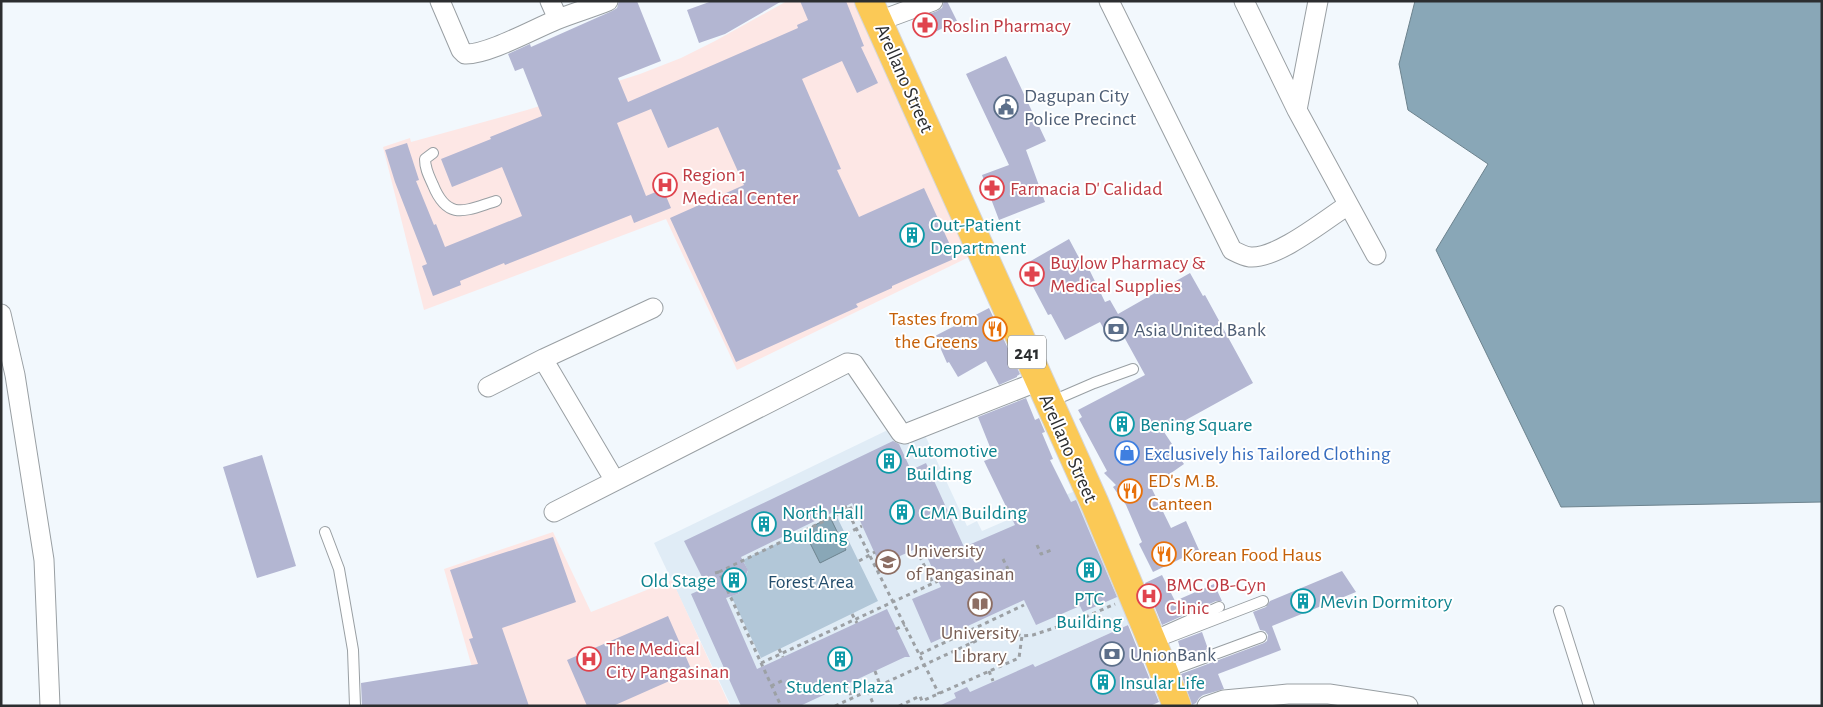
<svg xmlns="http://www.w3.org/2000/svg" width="1823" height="707" font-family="'Alegreya Sans',sans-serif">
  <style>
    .built { fill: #e0ecf6 }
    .medical { fill: #fde7e5 }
    .green { fill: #b2c7d8 }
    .water { fill: #89a7b7; stroke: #6d838e }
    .building { fill: #b3b6d2 }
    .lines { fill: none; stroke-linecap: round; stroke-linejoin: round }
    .lane-casing { stroke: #999fa3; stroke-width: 12 }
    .street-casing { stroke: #999fa3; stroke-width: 21 }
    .highway-casing { stroke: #d5d5d6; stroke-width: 30 }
    .path { stroke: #9ca0a4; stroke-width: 3; stroke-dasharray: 4 4; stroke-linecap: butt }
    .lane { stroke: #fff; stroke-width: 10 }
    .street { stroke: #fff; stroke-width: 19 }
    .highway { stroke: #fbc956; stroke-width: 28 }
    .labels { text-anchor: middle; stroke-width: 4; stroke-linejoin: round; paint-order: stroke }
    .shield { fill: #fff; stroke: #6b6d6e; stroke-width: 1 }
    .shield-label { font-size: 19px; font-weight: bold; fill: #2c2e30 }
    .health-label { font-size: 20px; fill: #be3a42; stroke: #fff; text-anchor: start }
    .street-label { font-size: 20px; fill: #2c2e30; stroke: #fff }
    .service-label { font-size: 20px; fill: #4e5e75; stroke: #fff; text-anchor: start }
    .culture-label { font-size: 20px; fill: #0d838f; stroke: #fff; text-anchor: start }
    .food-label { font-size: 20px; fill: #c56008; stroke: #fff; text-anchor: start }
    .shop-label { font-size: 20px; fill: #366cbe; stroke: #fff; text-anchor: start }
    .education-label { font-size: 20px; fill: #785e54; stroke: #fff; text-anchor: start }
    .park-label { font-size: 20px; fill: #234d6c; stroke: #fff }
  </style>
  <rect width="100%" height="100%" fill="#f2f8fd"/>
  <path class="built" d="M896,426L924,433L967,526L977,521L982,531L1082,488L1139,620L1046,662L1064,706H731L654,543Z"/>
  <path class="medical" d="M787,1H859L969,257L737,370L666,219L424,310L383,147L410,138L411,142L527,110L640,74L681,58L715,41Z
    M553,532L591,612L672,580L730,706H483L444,569Z"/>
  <path class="green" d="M836,515L878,601L761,658L731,596L738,594L748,571L743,560Z"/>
  <path class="water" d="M1415,1H1822V502L1561,507L1436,250L1488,164L1408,110L1399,64Z
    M830,517L846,550L820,563L804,531Z"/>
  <path class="building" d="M619,1H637L661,61L618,78L628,102L798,28L797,25L808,20L800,1H846L864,46L861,47L878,83L857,93L842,61L802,79L841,169L837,170L859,217L924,188L956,258L892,286V288L856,304L858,307L736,362L670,218L744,185L718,127L668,148L651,109L617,123L646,196L663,189L671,208L634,223L631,215L505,265L504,263L460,281L461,285L433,296L422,266L427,264L395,182L385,150L407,143L419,180L416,181L434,225L436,224L445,247L522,216L502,167L452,187L441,159L491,139L490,137L542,116L523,68L515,71L508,54L530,44L531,47L612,11L617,8Z
    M712,1H782L725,34L699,43L687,10Z
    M944,1H947L957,21L925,37L916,19L937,11L942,8Z
    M1006,56L1046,141L1026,150L1045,202L999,220L982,175L1009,165L966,74Z
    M1069,239L1085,269L1088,267L1105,302L1110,300L1118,314L1190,273L1203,296L1205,295L1253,383L1164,432L1172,444L1170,445L1184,464L1151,487L1171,528L1186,521L1199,550L1153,572L1139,544L1142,542L1126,505L1113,487L1116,485L1104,473L1107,471L1079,419L1082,417L1078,410L1145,375L1123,335L1111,342L1100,322L1065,340L1051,314L1048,315L1022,266Z
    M989,308L1020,374L1017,376V377L999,385L986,361L958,377L949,362L947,363L935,336Z
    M1026,398L1035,420L1039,418L1045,432L1042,433L1053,459L1050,460L1071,502L1076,500L1117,597L1083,612L1080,606L1036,625L1024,600L931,643L912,599L941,587L922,546L880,565L852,503L741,557L748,570L738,594L726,598L757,669L887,609L910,657H905L800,706H741L691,594L707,587L684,541L893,441L899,444L911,470L926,463L964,547L1015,525L984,461L994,457L978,417Z
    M262,455L296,566L257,578L223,467Z
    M553,537L576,602L502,628L529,706H362L361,683L478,664L469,639L473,638L450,570Z
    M1342,571L1356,592L1272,626L1281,650L1218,674L1224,689L1203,695L1199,698L1196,703L1192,705L1181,674L1264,643L1267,641L1268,635L1265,631L1260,630L1253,612L1266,607L1270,601Z
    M1162,575L1175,601L1214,584L1222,601H1216L1162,625L1145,583Z
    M668,616L692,671L613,706H587L567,660Z
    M1128,625L1159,702L1150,706H939L956,698L954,693L967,687L970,692L1033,664L1035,667Z
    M1202,632L1208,649L1183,658L1178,641Z"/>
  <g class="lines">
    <g class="lane-casing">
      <path id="lane" d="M433,153L425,159C425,169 429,176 433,185C448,222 466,210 496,201
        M1050,402L1094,383L1133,369
        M325,532L339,569L353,650L355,706
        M1559,611L1589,706
        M1163,632L1219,607
        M1154,643L1263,601
        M1166,672L1261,637"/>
    </g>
    <g class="street-casing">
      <path id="street" d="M440,1L461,50L465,54C487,55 534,29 556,20C573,13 591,8 608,1
        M550,1L558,19
        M1109,1L1232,250C1238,253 1243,256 1250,257C1277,259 1325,220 1348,205
        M1244,1L1297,110L1376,255
        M879,21L933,1
        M1297,110L1318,1
        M1,314L15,375L44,560L50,706
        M543,359L615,481
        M488,387L543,359L653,308
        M554,512L847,363L854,364L901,433L905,434L1039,381
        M1207,706L1224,700L1288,694H1329L1408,706"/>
    </g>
    <g class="highway-casing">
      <path id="highway" d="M869,1L1095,504L1156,651L1177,706"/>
    </g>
    <path class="path" d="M845,506L939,694
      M846,534L862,526
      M1037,545L1041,554L1054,549
      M916,549L933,583
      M1003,559L1008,569
      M859,561L875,552
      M926,569L932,566
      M719,572L853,507
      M715,573L719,572L781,706
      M852,614L857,623
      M965,627L972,643
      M896,629L905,625
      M779,649L783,657
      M920,654L1024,605
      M761,663L938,581
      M875,671L880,685
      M989,671L993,681
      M846,684L852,698
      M771,686L784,680
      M868,691L874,706
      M835,706L1004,628L1022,636L1033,635L1081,619L1115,604
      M899,706L920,696L922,701L1019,658L1022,636"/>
    <use href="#lane" class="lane"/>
    <use href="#street" class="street"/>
    <use href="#highway" class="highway"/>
  </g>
  <defs>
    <g id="pharmacy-ring" transform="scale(1.25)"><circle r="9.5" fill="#fff" stroke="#e0444e" stroke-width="1.5"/><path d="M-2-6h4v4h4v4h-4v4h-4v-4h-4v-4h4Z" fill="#e0444e"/></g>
    <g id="civic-ring" transform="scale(1.25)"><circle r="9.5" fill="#fff" stroke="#5c6f8a" stroke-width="1.5"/><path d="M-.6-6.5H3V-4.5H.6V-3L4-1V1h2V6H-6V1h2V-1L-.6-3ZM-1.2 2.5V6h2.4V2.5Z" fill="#5c6f8a"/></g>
    <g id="hospital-ring" transform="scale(1.25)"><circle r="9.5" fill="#fff" stroke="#e0444e" stroke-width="1.5"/><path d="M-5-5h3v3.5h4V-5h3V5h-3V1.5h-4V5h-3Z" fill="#e0444e"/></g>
    <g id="building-ring" transform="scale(1.25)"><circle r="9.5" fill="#fff" stroke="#0f9aa8" stroke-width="1.5"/><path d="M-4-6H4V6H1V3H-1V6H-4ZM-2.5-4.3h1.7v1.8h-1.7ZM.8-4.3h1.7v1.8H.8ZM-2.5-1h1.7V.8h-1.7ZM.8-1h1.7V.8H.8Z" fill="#0f9aa8"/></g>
    <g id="restaurant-ring" transform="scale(1.25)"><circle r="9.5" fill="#fff" stroke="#e8710a" stroke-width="1.5"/><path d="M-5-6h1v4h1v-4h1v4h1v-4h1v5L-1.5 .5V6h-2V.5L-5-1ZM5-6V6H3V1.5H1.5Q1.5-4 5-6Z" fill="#e8710a"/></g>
    <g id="bank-ring" transform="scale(1.25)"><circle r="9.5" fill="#fff" stroke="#5c6f8a" stroke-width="1.5"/><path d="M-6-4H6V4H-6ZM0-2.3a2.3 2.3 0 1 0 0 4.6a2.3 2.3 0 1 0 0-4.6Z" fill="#5c6f8a"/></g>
    <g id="shop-ring" transform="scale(1.25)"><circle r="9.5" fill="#fff" stroke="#3f7fe0" stroke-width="1.5"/><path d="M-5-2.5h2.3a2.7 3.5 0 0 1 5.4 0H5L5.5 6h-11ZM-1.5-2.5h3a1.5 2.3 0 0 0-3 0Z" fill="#3f7fe0"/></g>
    <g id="university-ring" transform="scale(1.25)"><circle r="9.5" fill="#fff" stroke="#8d6e63" stroke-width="1.5"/><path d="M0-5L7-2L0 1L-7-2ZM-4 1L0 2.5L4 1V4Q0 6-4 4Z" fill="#8d6e63"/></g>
    <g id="library-ring" transform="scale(1.25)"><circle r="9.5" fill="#fff" stroke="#8d6e63" stroke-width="1.5"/><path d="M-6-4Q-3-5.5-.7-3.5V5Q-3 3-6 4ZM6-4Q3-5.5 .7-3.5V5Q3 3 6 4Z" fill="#8d6e63"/></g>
  </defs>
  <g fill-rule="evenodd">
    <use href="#pharmacy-ring" x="925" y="25"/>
    <use href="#civic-ring" x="1006" y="107"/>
    <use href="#hospital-ring" x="665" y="185"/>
    <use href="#pharmacy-ring" x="992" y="188"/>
    <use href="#building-ring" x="912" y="235"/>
    <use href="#pharmacy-ring" x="1032" y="274"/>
    <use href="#restaurant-ring" x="995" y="329"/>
    <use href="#bank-ring" x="1116" y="329"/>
    <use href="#building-ring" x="1122" y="424"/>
    <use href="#shop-ring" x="1127" y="453"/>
    <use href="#building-ring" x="889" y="461"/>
    <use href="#restaurant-ring" x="1130" y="491"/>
    <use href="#building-ring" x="902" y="512"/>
    <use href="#building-ring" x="764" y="524"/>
    <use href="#restaurant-ring" x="1164" y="554"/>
    <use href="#university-ring" x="888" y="562"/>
    <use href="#building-ring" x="1089" y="570"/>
    <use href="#building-ring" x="734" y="580"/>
    <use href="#hospital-ring" x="1149" y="596"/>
    <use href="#building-ring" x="1303" y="601"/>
    <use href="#library-ring" x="980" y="604"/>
    <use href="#bank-ring" x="1112" y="654"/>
    <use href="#hospital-ring" x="589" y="659"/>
    <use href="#building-ring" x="840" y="659"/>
    <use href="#building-ring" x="1103" y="682"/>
  </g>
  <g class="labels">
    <rect class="shield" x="1008" y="335.5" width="38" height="33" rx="4"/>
    <g class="shield-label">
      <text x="1027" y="359">241</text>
    </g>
    <g class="health-label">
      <text x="942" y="32">Roslin Pharmacy</text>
      <text x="682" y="181">Region 1<tspan x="682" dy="23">Medical Center</tspan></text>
      <text x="1010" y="195">Farmacia D' Calidad</text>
      <text x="1050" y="269">Buylow Pharmacy &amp;<tspan x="1050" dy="23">Medical Supplies</tspan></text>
      <text x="1166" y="591">BMC OB-Gyn<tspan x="1166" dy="23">Clinic</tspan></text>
      <text x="606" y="655">The Medical<tspan x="606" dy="23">City Pangasinan</tspan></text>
    </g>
    <g class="street-label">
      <text transform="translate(905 78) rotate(66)" y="7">Arellano Street</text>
      <text transform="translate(1069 448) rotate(66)" y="7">Arellano Street</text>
    </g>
    <g class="service-label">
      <text x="1024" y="102">Dagupan City<tspan x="1024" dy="23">Police Precinct</tspan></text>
      <text x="1134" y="336">Asia United Bank</text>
      <text x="1130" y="661">UnionBank</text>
    </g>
    <g class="culture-label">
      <text x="930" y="231">Out-Patient<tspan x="930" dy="23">Department</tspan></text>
      <text x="1140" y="431">Bening Square</text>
      <text x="906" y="457">Automotive<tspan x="906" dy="23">Building</tspan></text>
      <text x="782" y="519">North Hall<tspan x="782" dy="23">Building</tspan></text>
      <text x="920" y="519">CMA Building</text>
      <text x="716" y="587" text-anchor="end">Old Stage</text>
      <text x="1089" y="605" text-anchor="middle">PTC<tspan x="1089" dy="23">Building</tspan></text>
      <text x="1320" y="608">Mevin Dormitory</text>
      <text x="1120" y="689">Insular Life</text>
      <text x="840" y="693" text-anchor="middle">Student Plaza</text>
    </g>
    <g class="food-label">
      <text x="978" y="325" text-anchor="end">Tastes from<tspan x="978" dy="23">the Greens</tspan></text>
      <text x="1148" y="487">ED's M.B.<tspan x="1148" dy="23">Canteen</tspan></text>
      <text x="1182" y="561">Korean Food Haus</text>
    </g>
    <g class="shop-label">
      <text x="1144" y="460">Exclusively his Tailored Clothing</text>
    </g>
    <g class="education-label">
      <text x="906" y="557">University<tspan x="906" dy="23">of Pangasinan</tspan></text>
      <text x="980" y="639" text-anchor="middle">University<tspan x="980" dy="23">Library</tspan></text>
    </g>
    <g class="park-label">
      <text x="811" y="588">Forest Area</text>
    </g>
  </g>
  <rect width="1823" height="707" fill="none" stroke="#2c2e30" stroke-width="5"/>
</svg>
